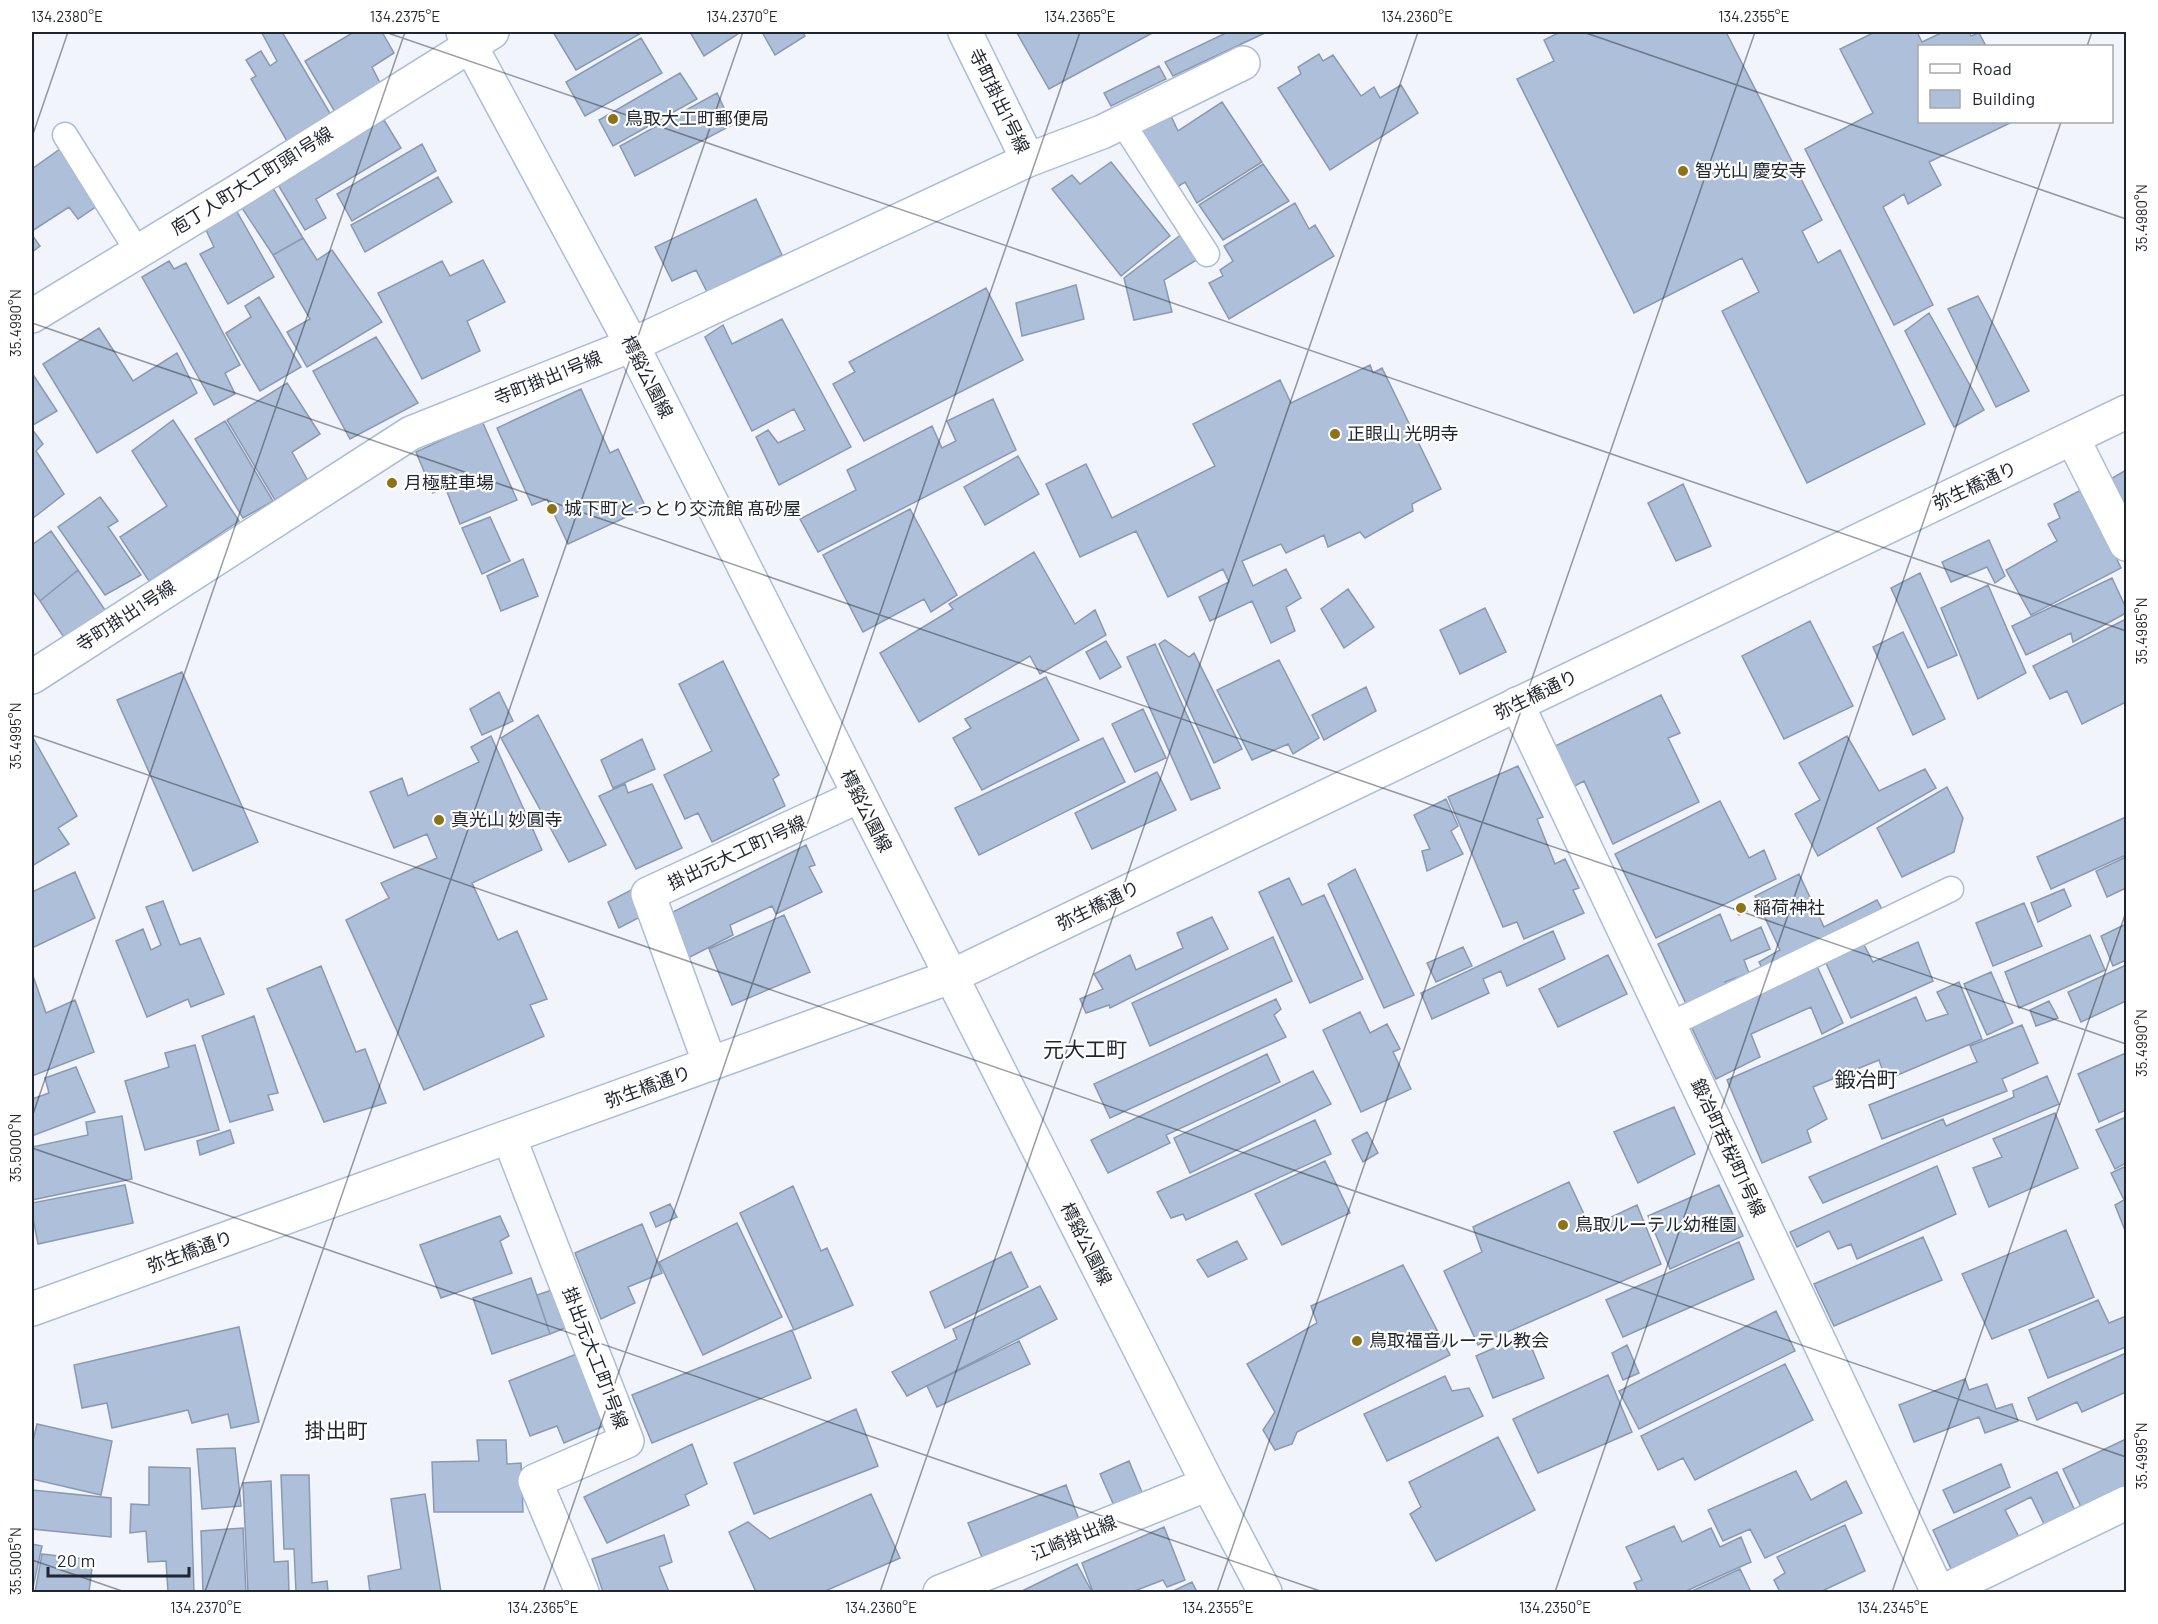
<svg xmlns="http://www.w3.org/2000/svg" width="2158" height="1624" font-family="Barlow,'Noto Sans JP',sans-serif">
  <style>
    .building { fill: #aebfd9; stroke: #8999b2; stroke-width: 1.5 }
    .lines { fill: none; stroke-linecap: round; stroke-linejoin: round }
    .lane-casing { stroke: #acbdd7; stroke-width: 27 }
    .street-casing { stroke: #acbdd7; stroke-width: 36 }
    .secondary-casing { stroke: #acbdd7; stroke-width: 36 }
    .lane { stroke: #fff; stroke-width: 24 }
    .street { stroke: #fff; stroke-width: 33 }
    .secondary { stroke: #fff; stroke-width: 33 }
    .ticks { fill: none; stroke: #1f252f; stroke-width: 1.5; stroke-opacity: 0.45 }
    .poi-dot { fill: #8d7216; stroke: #fff; stroke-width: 2 }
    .labels { text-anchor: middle; stroke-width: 4.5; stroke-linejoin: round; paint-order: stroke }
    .street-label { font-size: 18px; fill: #1f252f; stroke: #fff }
    .poi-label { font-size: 18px; fill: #1f252f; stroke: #fff; text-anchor: start }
    .quarter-label { font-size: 21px; fill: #1f252f; stroke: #fff }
    .neatline { fill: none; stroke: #1f252f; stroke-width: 2 }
    .ticks-label { font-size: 15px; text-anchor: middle; fill: #1f252f }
  </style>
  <rect width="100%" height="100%" fill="#f1f4fa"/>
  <path class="building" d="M264,32H282L331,115L287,141L251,79L256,76L246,60L261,51L270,66L277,61L262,33Z
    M354,32H382L394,53L372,67L381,85L335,112L305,61Z
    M553,32H643L576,70Z
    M690,32H741L704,56Z
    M762,32H802L805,36L775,55Z
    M1020,32H1154L1049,89L1017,33Z
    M1228,32H1267L1173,76L1165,62Z
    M1560,32H1726L1822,220L1802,231L1818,263L1840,250L1925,424L1807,483L1722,311L1759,292L1742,258L1634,313L1517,79L1554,61L1544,40Z
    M1875,32H1917L1922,42L1943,32H1969L1971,36L1979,33L1986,46H1920V122H2012L1929,162L1941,185L1908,204L1904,194L1883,207L1933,305L1894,325L1805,149L1873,113L1840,49Z
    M641,38L662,73L585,116L566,82Z
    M1319,54L1323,61L1333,55L1361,96L1374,87L1380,98L1401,85L1418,113L1330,170L1278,88L1301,74L1298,67Z
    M1159,66L1166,79L1111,106L1104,93Z
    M680,73L697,99L613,146L599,120Z
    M717,93L732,125L635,176L620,146Z
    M1222,102L1262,162L1197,203L1185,182L1174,189L1142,130L1171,116L1178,131Z
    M384,120L401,148L316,199L326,218L305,230L277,183Z
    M422,144L436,171L352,221L337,194Z
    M60,149L97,206L78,219L69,207L32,231V169Z
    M1111,162L1170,236L1121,276L1052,189L1072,175L1080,184Z
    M1263,164L1289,201L1223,240L1199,205Z
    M438,177L452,202L365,252L351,225Z
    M271,185L303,238L273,255L240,205Z
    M756,199L782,255L707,292L696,270L672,281L655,247Z
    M1295,203L1309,229L1315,225L1334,256L1229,319L1209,283L1223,276L1220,270L1233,261L1224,246Z
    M236,210L274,277L228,304L200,254L214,247L206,230Z
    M1182,234L1198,259L1164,280L1172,312L1134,320L1124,278Z
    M32,235L40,246L32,252Z
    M303,238L317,260L332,250L382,322L307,367L287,332L310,319L273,255Z
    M483,260L505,302L467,321L480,351L422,379L378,293L442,261L450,276Z
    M169,261L174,269L186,263L240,365L225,373L235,394L214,405L142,277Z
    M1076,285L1084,319L1022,336L1016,303Z
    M986,288L1023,360L864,441L833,384L855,372L849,362Z
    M1978,296L2029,391L1996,407L1948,309Z
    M259,297L301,367L260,391L226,333L251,317L245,306Z
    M1929,313L1984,410L1954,427L1905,331Z
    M782,319L851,447L779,485L756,437L768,430L778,443L805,430L794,409L752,431L705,337L723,325L732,344Z
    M99,328L133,381L177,353L197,393L97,453L43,364Z
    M376,337L418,403L350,439L313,371Z
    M1370,365L1373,373L1382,368L1441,489L1412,504L1413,511L1365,538L1360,532L1328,547L1324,535L1286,553L1281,544L1242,561L1253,586L1286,569L1301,598L1286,607L1295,631L1271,643L1252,601L1210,621L1199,597L1229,582L1223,569L1168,597L1136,531L1080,557L1046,484L1086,464L1112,518L1215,466L1193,424L1280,380L1291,403Z
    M32,373L57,411L33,425L32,424Z
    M287,383L320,434L292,452L307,479L275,500L227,420Z
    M581,389L610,453L618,449L646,508L568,544L547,499L532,505L497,428Z
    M993,399L1016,450L818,552L800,519L856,490L847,470L932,426L942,448L956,441L947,421Z
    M173,420L239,521L149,581L120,537L167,506L132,451Z
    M225,421L273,501L243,518L195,439Z
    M482,421L517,500L460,524L445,487L433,493L416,452Z
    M32,429L43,444L36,451L64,494L32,519Z
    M1018,456L1039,494L985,525L964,487Z
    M2126,470V513L2109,480Z
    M1683,484L1711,546L1676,561L1648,503Z
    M2083,489L2121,568L2031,615L2006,570L2057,541L2048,524L2060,518L2054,504Z
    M100,497L118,521L108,527L141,575L105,595L58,527Z
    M910,509L957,595L931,612L924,599L863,632L823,555Z
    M490,517L510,561L482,574L462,528Z
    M51,531L78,570L40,601L32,590V545Z
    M1989,540L2005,576L1995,583L1987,567L1951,582L1942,562Z
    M1034,552L1075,624L1095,610L1106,635L1040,674L1030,656L919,722L880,653L953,609L949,604Z
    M523,559L538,596L501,611L487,576Z
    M78,570L107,613L65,639L40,601Z
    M1920,573L1957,655L1928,668L1891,588Z
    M2112,578L2126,608V613L2073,642L2071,633L2026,655L2012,626Z
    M1988,585L2026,673L1978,699L1941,608Z
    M1348,589L1374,627L1344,648L1321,609Z
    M1485,608L1506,652L1460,674L1440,630Z
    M2126,619V702L2082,724L2067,691L2050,699L2033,666Z
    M1810,621L1853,706L1784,739L1742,656Z
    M1903,632L1945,719L1913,735L1873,647Z
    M1165,640L1189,657L1194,653L1242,749L1214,763L1159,644Z
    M1106,641L1121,667L1100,679L1086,652Z
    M1155,644L1220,788L1191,800L1127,657Z
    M1279,660L1319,738L1293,754L1288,744L1252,760L1217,690Z
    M723,661L779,775L773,779L785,806L712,842L698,813L685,819L664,775L712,751L679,684Z
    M182,672L258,842L193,871L117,700Z
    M1046,677L1079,740L982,790L953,738L971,728L965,719Z
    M1366,687L1376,711L1324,740L1312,715Z
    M499,692L513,721L482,735L470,709Z
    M1661,695L1680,733L1668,738L1699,802L1613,844L1584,781L1571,788L1551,748Z
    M1143,709L1166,758L1135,772L1112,724Z
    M538,715L606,845L569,862L501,738Z
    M32,736L77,816L58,828L69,844L32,866Z
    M491,736L542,850L472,883L498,940L517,931L547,999L530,1005L544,1036L424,1090L346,920L389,898L381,883L437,858L427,834L394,848L370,792L402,778L408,796L479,762L471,747Z
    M1847,736L1879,791L1925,769L1936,788L1818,856L1795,814L1820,800L1799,763Z
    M1103,738L1125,782L979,855L955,808Z
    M642,739L655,769L613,788L601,760Z
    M1518,766L1543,817L1537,819L1555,864L1565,859L1579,888L1573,890L1584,913L1524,939L1517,922L1503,927L1448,797Z
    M1157,772L1176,810L1092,849L1075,813Z
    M625,784L628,793L652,784L682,848L636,869L599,796Z
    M1947,787L1963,818L1954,852L1902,877L1877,828Z
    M1446,799L1458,826L1451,831L1463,854L1427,871L1422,851L1430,849L1414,815Z
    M1720,801L1749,858L1764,850L1776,879L1656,938L1615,854Z
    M2126,817V855L2051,889L2037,857Z
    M806,845L815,865L809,867L822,892L776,914L772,906L730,925L733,935L688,958L665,916Z
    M2126,857V888L2107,897L2096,871Z
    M1355,869L1414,995L1384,1008L1328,884Z
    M75,872L95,918L32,948V892Z
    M1799,874L1824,927L1877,900L1883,911L1764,971L1759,962L1780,950L1755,896Z
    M1289,878L1302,905L1324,895L1363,979L1310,1003L1259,892Z
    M635,888L646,914L619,928L608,902Z
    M2064,889L2071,906L2038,922L2031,903Z
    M163,901L180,945L200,938L224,994L191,1007L188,999L147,1017L116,941L143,929L151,950L161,945L146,907Z
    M2024,903L2042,946L1993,966L1976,923Z
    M1743,904L1747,911L1739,915L1734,909Z
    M1720,914L1731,941L1761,927L1770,949L1744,960L1749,973L1725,982L1728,989L1688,1008L1658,944Z
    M784,915L810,972L732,1005L709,949Z
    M1212,917L1228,949L1110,1008L1109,1005L1086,1013L1080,999L1103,989L1094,974L1130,955L1136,970L1183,948L1177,933Z
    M2126,924V960L2113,966L2101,936Z
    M1553,931L1565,959L1507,986L1501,971L1483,979L1489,993L1432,1019L1421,993Z
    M2090,935L2105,970L2019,1008L2005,972Z
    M1273,937L1292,981L1150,1046L1132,1003Z
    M1918,942L1933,981L1851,1018L1826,963L1863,943L1873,962Z
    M1463,947L1472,966L1436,982L1427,963Z
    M1608,955L1627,994L1558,1027L1539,989Z
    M1816,964L1843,1023L1822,1034L1811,1007L1751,1034L1760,1057L1716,1079L1689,1022Z
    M2126,965V1001L2081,1022L2068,992Z
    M321,966L356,1052L365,1049L386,1103L324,1122L267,989Z
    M1991,972L2013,1023L1987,1035L1964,984Z
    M32,973L46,1013L75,1000L94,1052L32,1076Z
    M1959,982L1982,1039L1886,1080L1879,1060L1813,1087L1827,1119L1807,1130L1811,1142L1762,1163L1727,1080L1916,997L1926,1021L1948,1014L1937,992Z
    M1276,999L1281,1009L1274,1015L1286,1037L1110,1118L1094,1084Z
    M2049,1001L2058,1018L2036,1026L2030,1010Z
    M1360,1012L1370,1033L1387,1024L1400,1049L1393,1052L1411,1089L1361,1112L1323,1030Z
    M254,1016L278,1093L268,1095L273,1110L230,1122L202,1036Z
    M2022,1025L2038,1063L2002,1079L2007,1091L1882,1139L1869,1105L1977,1062L1970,1046Z
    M195,1045L219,1130L145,1150L125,1081L169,1067L165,1053Z
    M2126,1053V1110L2099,1122L2078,1074Z
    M1267,1054L1280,1082L1166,1135L1170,1143L1108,1173L1091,1140Z
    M76,1067L95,1112L32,1136V1099L49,1093L45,1078Z
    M1313,1071L1331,1104L1190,1173L1174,1138Z
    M2047,1076L2059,1104L1823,1203L1809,1177L1943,1119L1946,1126L2014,1097L2013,1091Z
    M1674,1107L1695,1154L1638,1183L1614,1132Z
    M2055,1113L2078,1168L1989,1207L1973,1168L2002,1157L1993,1139Z
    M122,1116L132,1179L32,1200V1147L88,1135L86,1122Z
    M2126,1117V1163L2115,1169L2096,1130Z
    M1315,1120L1331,1154L1186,1220L1183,1214L1171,1218L1157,1192Z
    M230,1130L234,1143L200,1155L197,1141Z
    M1367,1132L1378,1153L1363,1162L1352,1140Z
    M1325,1161L1350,1213L1282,1245L1255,1194Z
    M1937,1166L1956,1214L1857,1259L1851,1244L1838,1249L1829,1231L1797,1247L1790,1232Z
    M2126,1166V1233L2115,1205L2124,1200L2111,1173Z
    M1569,1182L1590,1227L1637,1205L1661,1264L1478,1345L1444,1271L1482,1252L1473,1227Z
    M125,1185L133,1223L38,1244L32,1213V1203Z
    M1719,1185L1743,1236L1670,1269L1648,1216Z
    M793,1186L821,1251L827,1248L853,1305L794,1330L740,1213Z
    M670,1204L677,1217L656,1227L650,1213Z
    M500,1216L509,1236L500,1241L512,1273L441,1298L420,1245Z
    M737,1223L782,1317L703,1355L659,1262Z
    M642,1224L662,1273L628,1287L635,1303L601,1319L575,1253Z
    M2066,1230L2094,1297L1992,1339L1962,1274Z
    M1923,1237L1942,1280L1834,1326L1814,1284Z
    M1237,1241L1247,1259L1208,1277L1197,1260Z
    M1739,1242L1754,1279L1623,1337L1606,1300Z
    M1011,1252L1028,1287L945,1328L930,1292Z
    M1403,1265L1450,1355L1297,1432L1292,1444L1275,1450L1263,1430L1275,1412L1247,1364L1317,1323L1311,1306Z
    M531,1278L550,1334L492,1354L473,1298Z
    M1040,1286L1057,1319L907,1396L892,1372L957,1339L953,1329Z
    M555,1289L570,1326L550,1334L537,1295Z
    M2098,1300L2109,1323L2126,1316V1347L2048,1378L2029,1330Z
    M1776,1311L1795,1351L1639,1429L1619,1391Z
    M239,1327L259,1422L231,1428L228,1414L192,1423L188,1410L112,1428L107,1403L82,1408L74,1365Z
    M792,1330L811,1378L652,1443L632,1395Z
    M1526,1334L1544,1378L1493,1398L1476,1356Z
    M1019,1341L1030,1364L937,1407L927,1386Z
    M1627,1345L1639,1373L1623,1380L1612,1353Z
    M579,1353L608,1424L564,1443L557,1426L530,1436L509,1381Z
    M2126,1353V1392L2082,1412L2077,1402L2037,1420L2028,1398Z
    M1785,1364L1813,1420L1695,1480L1683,1458L1658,1470L1641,1436Z
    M1608,1375L1632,1432L1538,1473L1513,1419Z
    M1445,1376L1452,1391L1469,1388L1483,1416L1387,1461L1364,1414Z
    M1965,1379L1969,1390L1987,1384L1996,1409L2012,1404L2018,1421L1985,1433L1979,1417L1914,1442L1899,1405Z
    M856,1409L878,1466L754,1514L734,1463Z
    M37,1424L112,1441L101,1495L32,1479V1441H33Z
    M1498,1437L1535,1510L1436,1561L1410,1514L1421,1507L1409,1482Z
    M2126,1439V1489L2082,1509L2063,1469Z
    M477,1440H506L507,1464L521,1463L523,1512H434L432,1462L479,1461Z
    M692,1444L707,1484L685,1495L689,1505L607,1543L584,1497Z
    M235,1448L241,1506L202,1509L197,1449Z
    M1129,1461L1144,1497L1116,1510L1100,1474Z
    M2001,1464L2010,1487L1954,1513L1943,1490Z
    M149,1467L190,1468L194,1592H168L166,1561L148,1562L146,1531L130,1533L131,1504L149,1505Z
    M1796,1471L1811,1500L1846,1481L1862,1513L1765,1558L1750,1529L1723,1541L1708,1510Z
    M2057,1472L2076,1513L2046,1528L2031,1497L2005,1510L2021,1541L1952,1571L1933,1530Z
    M281,1475H309L312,1583L327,1581L328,1592H296L294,1549H284Z
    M271,1481L274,1562L288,1561L289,1592H248L243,1483Z
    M1066,1485L1081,1525L984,1562L968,1523Z
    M32,1490L111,1498V1537L32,1529Z
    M425,1494L441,1592H370L368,1576L401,1569L391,1499Z
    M871,1494L900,1558L823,1592H756L729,1532L748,1522L770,1539Z
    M1845,1525L1865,1571L1820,1592H1780L1774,1580L1785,1573L1777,1557Z
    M1674,1526L1682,1542L1711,1528L1720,1547L1741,1537L1751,1562L1684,1592H1638L1634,1583L1642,1580L1626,1547Z
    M1164,1527L1185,1580L1167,1587L1163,1580L1132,1592H1093L1082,1563Z
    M243,1528L246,1592H203L201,1531Z
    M664,1535L672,1562L659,1567L669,1592H603L592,1559Z
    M32,1544L42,1546L32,1592Z
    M42,1554L93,1560L89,1592H35Z
    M1077,1564L1092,1592H1020Z
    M1740,1569L1751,1592H1690Z
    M1192,1582L1197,1592H1171Z"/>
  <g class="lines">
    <g class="lane-casing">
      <path id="lane" d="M1122,122L1207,254
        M65,135L138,252
        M1669,1025L1951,889"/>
    </g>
    <g class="street-casing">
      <path id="street" d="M1028,160L1102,132L1243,63
        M32,316L243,188L492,32
        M2073,439L2126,544
        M32,677L411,433L632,345L1028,160L965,32
        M1517,704L1938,1592
        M710,1064L648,894L859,796
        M509,1137L627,1441L535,1481L582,1592
        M940,1592L1208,1484
        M1942,1592L2126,1503"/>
    </g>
    <g class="secondary-casing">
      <path id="secondary" d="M463,32L632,345L1208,1484L1265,1592
        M32,1309L950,977L2126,412"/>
    </g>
    <use href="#lane" class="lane"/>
    <use href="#street" class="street"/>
    <use href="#secondary" class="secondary"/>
  </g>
  <path class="ticks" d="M385,32L2126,631M1583,32L2126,219M2087,46L2092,32M32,137L68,32M32,323L2126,1044M32,735L2126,1457M32,1117L405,32M32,1148L1323,1592M32,1560L125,1592M205,1592L743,32M543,1592L1080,32M880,1592L1418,32M1217,1592L1755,32M1555,1592L2061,122M1892,1592L2126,912"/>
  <g class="poi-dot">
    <circle cx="613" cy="119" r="6"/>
    <circle cx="1683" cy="171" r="6"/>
    <circle cx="1335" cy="434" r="6"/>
    <circle cx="392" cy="483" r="6"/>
    <circle cx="552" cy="509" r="6"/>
    <circle cx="439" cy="820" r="6"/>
    <circle cx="1741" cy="908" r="6"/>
    <circle cx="1563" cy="1225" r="6"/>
    <circle cx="1357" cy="1341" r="6"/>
  </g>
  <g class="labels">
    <g class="street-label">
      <text transform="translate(999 101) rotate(64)" y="6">寺町掛出1号線</text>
      <text transform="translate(252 181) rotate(-32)" y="6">庖丁人町大工町頭1号線</text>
      <text transform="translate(647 377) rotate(63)" y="6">樗谿公園線</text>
      <text transform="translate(548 378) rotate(-22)" y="6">寺町掛出1号線</text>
      <text transform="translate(1975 486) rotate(-25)" y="6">弥生橋通り</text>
      <text transform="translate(126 616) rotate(-33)" y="6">寺町掛出1号線</text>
      <text transform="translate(1536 695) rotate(-26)" y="6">弥生橋通り</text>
      <text transform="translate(866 811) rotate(63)" y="6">樗谿公園線</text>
      <text transform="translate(737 853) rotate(-25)" y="6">掛出元大工町1号線</text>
      <text transform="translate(1098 906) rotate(-26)" y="6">弥生橋通り</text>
      <text transform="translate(648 1087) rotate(-20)" y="6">弥生橋通り</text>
      <text transform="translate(1728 1148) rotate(65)" y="6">鍛冶町若桜町1号線</text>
      <text transform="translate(1086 1244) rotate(63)" y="6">樗谿公園線</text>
      <text transform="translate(190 1252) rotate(-20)" y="6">弥生橋通り</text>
      <text transform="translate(595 1358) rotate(69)" y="6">掛出元大工町1号線</text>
      <text transform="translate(1074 1538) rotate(-22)" y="6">江崎掛出線</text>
    </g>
    <g class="poi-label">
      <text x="625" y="125">鳥取大工町郵便局</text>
      <text x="1695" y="177">智光山 慶安寺</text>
      <text x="1347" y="440">正眼山 光明寺</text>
      <text x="404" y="489">月極駐車場</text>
      <text x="564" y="515">城下町とっとり交流館 髙砂屋</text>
      <text x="451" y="826">真光山 妙圓寺</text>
      <text x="1753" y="914">稲荷神社</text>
      <text x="1575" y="1231">鳥取ルーテル幼稚園</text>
      <text x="1369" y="1347">鳥取福音ルーテル教会</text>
    </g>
    <g class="quarter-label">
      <text x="1085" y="1057">元大工町</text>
      <text x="1866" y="1087">鍛冶町</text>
      <text x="336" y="1438">掛出町</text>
    </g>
  </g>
  <rect width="2158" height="1624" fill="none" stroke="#ffffff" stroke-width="66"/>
  <rect x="1918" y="45" width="195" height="78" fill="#ffffff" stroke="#a5a8ac" stroke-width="1.5"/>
  <rect x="1930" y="64" width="30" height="9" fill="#ffffff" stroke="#a5a8ac" stroke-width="1.5"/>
  <text x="1972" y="75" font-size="18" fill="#1f252f">Road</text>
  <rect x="1930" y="90" width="30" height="18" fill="#aebfd9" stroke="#a5a8ac" stroke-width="1.5"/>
  <text x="1972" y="105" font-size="18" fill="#1f252f">Building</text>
  <path d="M48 1567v9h141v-9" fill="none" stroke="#1f252f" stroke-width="3"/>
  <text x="57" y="1567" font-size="18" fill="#1f252f" stroke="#ffffff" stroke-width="4.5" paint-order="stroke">20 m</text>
  <rect x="33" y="33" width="2092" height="1558" class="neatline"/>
  <g class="ticks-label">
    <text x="67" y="22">134.2380°E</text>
    <text x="405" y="22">134.2375°E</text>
    <text x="742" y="22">134.2370°E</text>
    <text x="1080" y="22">134.2365°E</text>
    <text x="1417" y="22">134.2360°E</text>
    <text x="1754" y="22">134.2355°E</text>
    <text transform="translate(2142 218) rotate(-90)" y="5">35.4980°N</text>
    <text transform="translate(16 323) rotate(-90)" y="5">35.4990°N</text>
    <text transform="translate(2142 631) rotate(-90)" y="5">35.4985°N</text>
    <text transform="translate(16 736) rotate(-90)" y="5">35.4995°N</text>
    <text transform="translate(2142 1043) rotate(-90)" y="5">35.4990°N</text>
    <text transform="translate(16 1148) rotate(-90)" y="5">35.5000°N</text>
    <text transform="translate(2142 1456) rotate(-90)" y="5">35.4995°N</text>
    <text transform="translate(16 1561) rotate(-90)" y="5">35.5005°N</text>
    <text x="206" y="1613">134.2370°E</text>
    <text x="543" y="1613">134.2365°E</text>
    <text x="881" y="1613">134.2360°E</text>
    <text x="1218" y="1613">134.2355°E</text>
    <text x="1555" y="1613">134.2350°E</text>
    <text x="1893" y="1613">134.2345°E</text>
  </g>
</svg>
